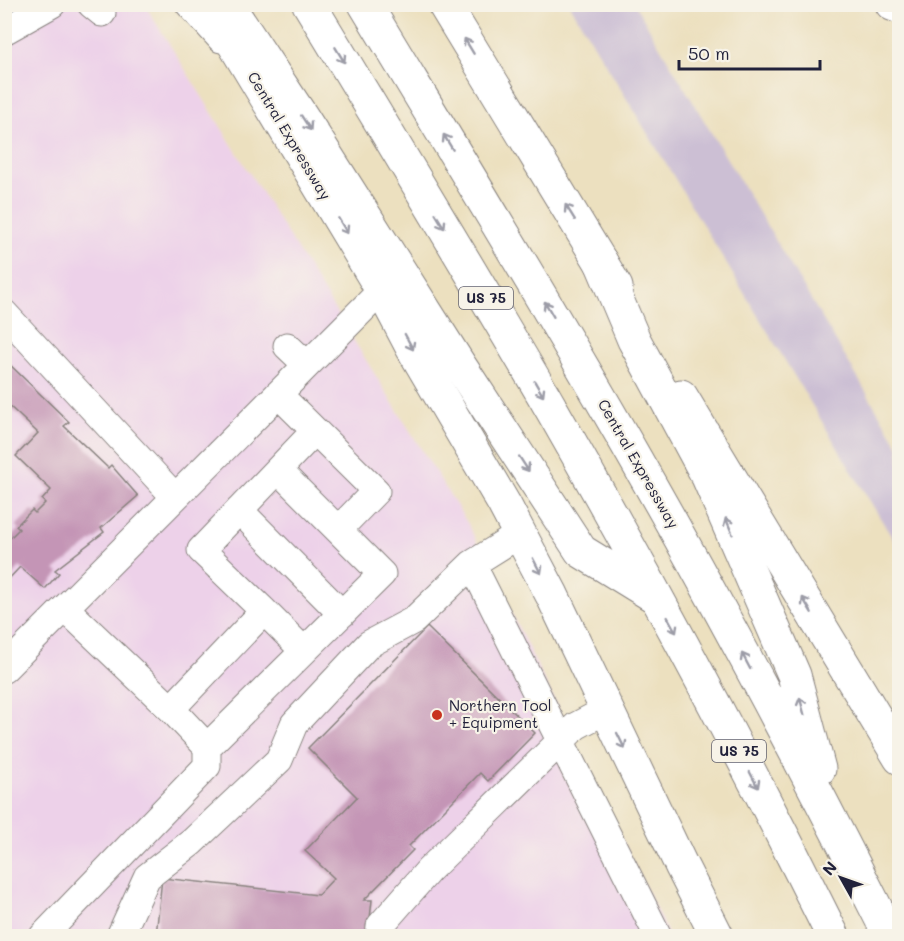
<svg xmlns="http://www.w3.org/2000/svg" width="904" height="941" font-family="Mali,sans-serif">
  <style>
    .built { fill: #edd1e9 }
    .industrial { fill: #ccbfd4 }
    .building { fill: #c495b6 }
    .lines { fill: none; stroke-linecap: round; stroke-linejoin: round }
    .minor-casing { stroke: #87817d; stroke-width: 29 }
    .major-casing { stroke: #87817d; stroke-width: 35 }
    .highway-casing { stroke: #87817d; stroke-width: 35 }
    .minor { stroke: #fff; stroke-width: 27 }
    .major { stroke: #fff; stroke-width: 33 }
    .highway { stroke: #fff; stroke-width: 33 }
    .oneway { stroke: #9c9ca7 }
    .poi-dot { fill: #c8321e; stroke: #f7f3e8; stroke-width: 2 }
    .labels { text-anchor: middle; stroke-width: 4.5; stroke-linejoin: round; paint-order: stroke }
    .shield { fill: #f7f3e8; stroke: #62616f; stroke-width: 1.5 }
    .shield-label { font-size: 14px; font-weight: bold; fill: #22223b }
    .street-label { font-size: 15px; fill: #22223b; stroke: #f7f3e8 }
    .poi-label { font-size: 15px; fill: #22223b; stroke: #f7f3e8; text-anchor: start }
  </style>
  <rect width="100%" height="100%" fill="#f7f3e8"/>
  <filter id="ink" filterUnits="userSpaceOnUse"><feTurbulence type="fractalNoise" baseFrequency=".0167" numOctaves="2"/><feDisplacementMap in="SourceGraphic" scale="12" xChannelSelector="R" yChannelSelector="G"/><feConvolveMatrix kernelMatrix="1 2 1 2 8 2 1 2 1" color-interpolation-filters="sRGB"/></filter>
  <filter id="wash" filterUnits="userSpaceOnUse"><feTurbulence type="fractalNoise" baseFrequency=".008" numOctaves="4" result="noise"/><feDisplacementMap in="SourceGraphic" scale="24" xChannelSelector="R" yChannelSelector="G"/><feGaussianBlur stdDeviation="1.35" result="paint"/><feColorMatrix in="noise" values="0 0 0 0 0 0 0 0 0 0 0 0 0 0 0 0 0 1.4 0 .05"/><feComposite in="paint" operator="in"/></filter>
  <g filter="url(#wash)">
    <rect width="100%" height="100%" fill="#ece0bf"/>
    <path class="built" d="M5,5H145L468,524L669,936H5Z"/>
    <path class="industrial" d="M570,5H635L899,447V549Z"/>
    <g id="blocks">
      <path class="building" d="M4,359L69,422L64,426L108,468L111,465L138,496L101,528L104,532L55,570L59,573L45,589L20,567L4,584V544L19,529L16,526L32,510L35,513L45,503L42,500L51,490L16,456L38,433L4,401Z
        M427,627L535,733L488,781L480,773L409,846L413,850L364,900H372L368,936H156L162,878L318,895L334,878L305,851L357,797L308,748Z"/>
    </g>
  </g>
  <g filter="url(#ink)">
    <use href="#blocks" fill-opacity="0" stroke="#87817d" stroke-width="1.5"/>
    <g class="lines">
      <g class="minor-casing">
        <path id="minor" d="M91,4L102,13
          M189,4L221,39
          M4,31L52,4
          M4,313L175,497
          M287,346L307,365
          M278,470L338,530
          M239,510L342,614
          M472,564L658,936
          M65,608L171,709
          M264,611L304,651
          M4,669L382,290
          M207,747L171,709L264,611L201,550L315,431
          M43,936L207,766V747L382,574L338,530L376,491L278,394
          M120,936L147,877L192,842L279,760L294,724L369,644L414,620L472,564L520,534
          M379,936L380,926L429,870L576,726L606,710"/>
      </g>
      <g class="major-casing">
        <path id="major" d="M210,4L382,290L413,349L504,504L552,595L681,865L717,936
          M444,4L616,287
          M892,4L900,7
          M681,396L900,758"/>
      </g>
      <g class="highway-casing">
        <path id="highway" d="M227,4L302,117L460,366L581,551L654,596
          M309,4C391,139 473,274 552,410C651,583 745,758 833,936
          M365,4C465,170 566,335 661,504C741,646 817,791 890,936
          M601,262L634,340L708,477L794,675L819,769"/>
      </g>
      <use href="#minor" class="minor"/>
      <use href="#major" class="major"/>
      <use href="#highway" class="highway"/>
    </g>
    <defs><path id="oneway-shaft" d="M-6 0H5M1.5-3L5.5 0L1.5 3" fill="none" stroke-width="1.6" stroke-linecap="round" stroke-linejoin="round" transform="scale(1.5)"/></defs>
    <g class="oneway">
      <use href="#oneway-shaft" transform="translate(469 46) rotate(-121)"/>
      <use href="#oneway-shaft" transform="translate(340 55) rotate(59)"/>
      <use href="#oneway-shaft" transform="translate(306 123) rotate(57)"/>
      <use href="#oneway-shaft" transform="translate(448 142) rotate(-121)"/>
      <use href="#oneway-shaft" transform="translate(570 212) rotate(-122)"/>
      <use href="#oneway-shaft" transform="translate(440 221) rotate(59)"/>
      <use href="#oneway-shaft" transform="translate(343 226) rotate(59)"/>
      <use href="#oneway-shaft" transform="translate(549 309) rotate(-120)"/>
      <use href="#oneway-shaft" transform="translate(409 342) rotate(62)"/>
      <use href="#oneway-shaft" transform="translate(539 389) rotate(60)"/>
      <use href="#oneway-shaft" transform="translate(524 464) rotate(57)"/>
      <use href="#oneway-shaft" transform="translate(729 526) rotate(-113)"/>
      <use href="#oneway-shaft" transform="translate(537 566) rotate(62)"/>
      <use href="#oneway-shaft" transform="translate(807 605) rotate(-121)"/>
      <use href="#oneway-shaft" transform="translate(672 625) rotate(61)"/>
      <use href="#oneway-shaft" transform="translate(746 661) rotate(-118)"/>
      <use href="#oneway-shaft" transform="translate(802 706) rotate(-105)"/>
      <use href="#oneway-shaft" transform="translate(621 741) rotate(64)"/>
      <use href="#oneway-shaft" transform="translate(754 780) rotate(62)"/>
    </g>
  </g>
  <circle class="poi-dot" cx="437" cy="715" r="6"/>
  <g class="labels">
    <g class="shield">
      <rect x="459" y="287" width="54" height="22" rx="4.5"/>
      <rect x="712" y="740" width="54" height="22" rx="4.5"/>
    </g>
    <g class="shield-label">
      <text x="486" y="303">US 75</text>
      <text x="739" y="756">US 75</text>
    </g>
    <g class="street-label">
      <text transform="translate(289 136) rotate(59)" y="5">Central Expressway</text>
      <text transform="translate(638 464) rotate(60)" y="5">Central Expressway</text>
    </g>
    <g class="poi-label">
      <text x="449" y="711">Northern Tool<tspan x="449" dy="17">+ Equipment</tspan></text>
    </g>
  </g>
  <rect width="904" height="941" fill="none" stroke="#f7f3e8" stroke-width="24"/>
  <g transform="translate(841 878) rotate(310)" stroke="#f7f3e8" stroke-width="4.5" paint-order="stroke">
  <path d="M0-4.5L10 22L0 15L-10 22Z" fill="#22223b"/>
  <text y="-9" font-size="16" font-weight="bold" text-anchor="middle" fill="#22223b">N</text>
  </g>
  <path d="M679 60v9h141v-9" fill="none" stroke="#22223b" stroke-width="3"/>
  <text x="688" y="60" font-size="18" fill="#22223b" stroke="#f7f3e8" stroke-width="4.5" paint-order="stroke">50 m</text>
</svg>
